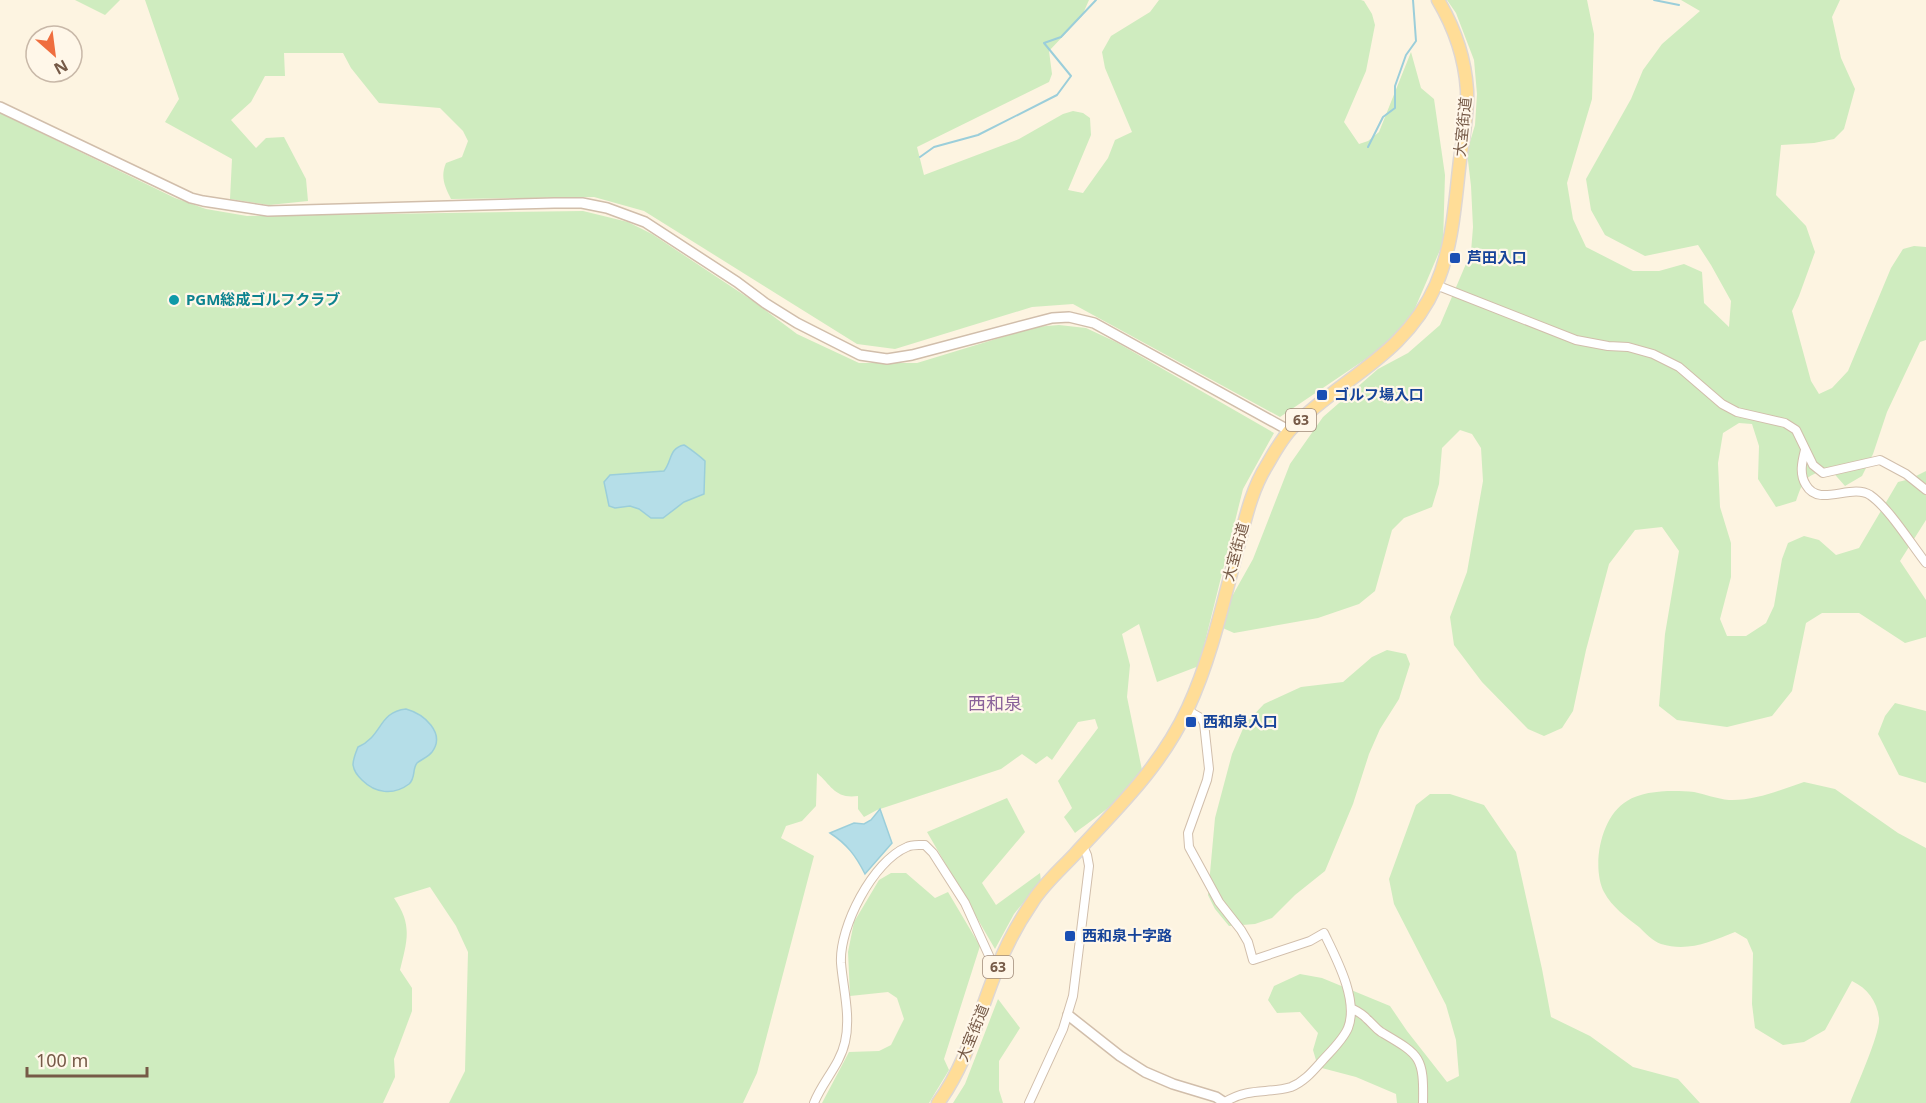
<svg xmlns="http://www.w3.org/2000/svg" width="1926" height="1103" font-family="'Noto Sans','Noto Sans JP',sans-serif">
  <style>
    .green { fill: #cfecbf }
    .water { fill: #b5dee8; stroke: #9bceda; stroke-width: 1.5 }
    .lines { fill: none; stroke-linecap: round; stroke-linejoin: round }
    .stream { stroke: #9bceda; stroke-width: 2 }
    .minor-casing { stroke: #d1beab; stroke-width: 10 }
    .tertiary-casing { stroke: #d1beab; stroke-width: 12 }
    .primary-casing { stroke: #ded7d3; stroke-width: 15 }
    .minor { stroke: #fff; stroke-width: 8 }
    .tertiary { stroke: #fff; stroke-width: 9 }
    .primary { stroke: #ffdd97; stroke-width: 12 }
    .transit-dot { fill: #1a4fb4; stroke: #fff7e9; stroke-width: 2 }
    .culture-dot { fill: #0f9aa8; stroke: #fff7e9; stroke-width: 2 }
    .labels { text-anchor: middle; stroke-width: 4.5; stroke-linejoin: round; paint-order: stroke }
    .shield { fill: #fff7e9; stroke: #9f8978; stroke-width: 1.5 }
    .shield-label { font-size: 14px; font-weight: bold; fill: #765a47 }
    .street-label { font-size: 15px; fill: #765a47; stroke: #fff7e9 }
    .transit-label { font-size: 15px; font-weight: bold; fill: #164399; stroke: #fff7e9; text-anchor: start }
    .culture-label { font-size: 15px; font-weight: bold; fill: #0d838f; stroke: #fff7e9; text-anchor: start }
    .quarter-label { font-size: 18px; fill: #8a629a; stroke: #fff7e9 }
  </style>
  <rect width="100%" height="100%" fill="#fdf4e1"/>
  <path class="green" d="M75,0H120L105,15Z
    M145,0H1089L1082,16L1049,51L1052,74L1049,82L917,147L924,175L1019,139L1063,114L1073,111L1083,113L1090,118L1091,135L1068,190L1083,193L1108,158L1115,140L1132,132L1105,68L1102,52L1111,36L1150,12L1159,0H1361L1364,1L1372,14L1375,25L1366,71L1344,122L1359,144L1368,141L1379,132L1411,52L1421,88L1434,99L1445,175L1443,243L1413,313L1385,346L1280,417L1073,304L1032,307L895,349L857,344L644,211L594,197L451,199C445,187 440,177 446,163L462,157L468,141L463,131L440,108L379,103L351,68L343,53H284L285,76H265L251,102L231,120L256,148L266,138L284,137L306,179L308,201L269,205L230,199L232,159L165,122L179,99Z
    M1447,0H1587L1594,34L1592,99L1567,183L1573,219L1586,247L1633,271H1659L1684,264L1702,272L1704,303L1729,327L1731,301L1711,265L1698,245L1645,256L1605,235L1591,210L1586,179L1631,99L1643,70L1662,44L1700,11L1681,0H1840L1832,17L1841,58L1855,89L1844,129L1834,139L1814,143L1781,145L1776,195L1806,226L1815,252L1799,296L1792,311L1811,381L1819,394L1832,388L1848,371L1891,268L1903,249L1914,246L1926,247V340L1920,342L1887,412L1873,454L1862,476L1845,486L1830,469C1806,475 1804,478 1796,501L1776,507L1758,479L1759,446L1752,424L1739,423L1723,433L1718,463L1720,507L1731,543V577L1720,619L1727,636H1746L1766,623L1774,606L1782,559L1788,543L1804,536L1819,540L1836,555L1859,548L1898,482L1910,479L1926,471V520L1900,561L1926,600V637L1905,643L1859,613H1822L1806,623L1792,691L1772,716L1727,727L1677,720L1659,706L1665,634L1679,551L1662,527L1635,530L1609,564L1586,650L1573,711L1562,728L1544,736L1528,729L1482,682L1454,645L1450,617L1467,572L1483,481L1481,448L1472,434L1460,430L1442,448L1439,484L1432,507L1404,518L1392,530L1375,591L1359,604L1318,618L1234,633L1216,625L1253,559L1290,464L1323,417L1378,369L1408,353L1440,325L1471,252L1473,227L1471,186L1467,152L1475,125L1477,94L1474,60L1456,13Z
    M0,113L175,198L206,209L247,216L583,211L628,222L652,234L753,301L797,334L859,363H917L1035,327L1059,325L1086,328L1116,342L1274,433L1243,489L1199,666L1157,682L1139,624L1122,634L1130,665L1127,697L1142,770C1127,797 1099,815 1075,833L1064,817L1072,808L1058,781L1098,728L1095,719L1078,722L1052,760L1047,756L1036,764L1022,754L1001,769L877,810L864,817L858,809V796C835,799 832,786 817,773L816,806L802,821L786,826L781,838L814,856L757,1073L743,1103H449L465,1071L468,952L456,926L430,887L394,898C413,925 407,941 400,970L412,988V1011L394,1059L395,1077L383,1103H0Z
    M1387,650L1406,654L1410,664L1399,699L1380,729L1369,754L1353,804L1325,871L1295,895L1272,918L1255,924L1229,926L1215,909L1208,895L1215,818L1232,754L1245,724L1264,704L1301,687L1343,682L1372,657Z
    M1895,703L1926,711V783L1899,775L1878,734L1885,716Z
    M1804,782L1835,789L1898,833L1926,848V1103H1850C1856,1087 1881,1032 1879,1018C1877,1001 1867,988 1852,981L1825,1030L1804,1042L1783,1045L1755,1028L1752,1004L1753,953L1747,939L1735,932C1710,942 1688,952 1661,944C1653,941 1645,933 1639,927C1626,917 1612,907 1604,892C1591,866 1601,816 1627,801C1644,790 1673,790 1694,792C1705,794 1717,799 1729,800C1755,801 1780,790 1804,782Z
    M1430,794H1450L1484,805L1516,852L1542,969L1551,1017L1590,1036L1633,1067L1678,1079L1700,1103H1397L1396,1094L1356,1077L1318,1067L1313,1050L1318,1033L1300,1012L1277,1013L1268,1000L1274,986L1300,974L1322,978L1390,1006L1407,1031L1447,1082L1459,1076L1456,1040L1446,1005L1394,904L1389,879L1416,805Z
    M1007,798L1025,832L982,883L996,905L1040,873L1041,881L1014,914L995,949L927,832Z
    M891,873H906L935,898L948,892L980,946L944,1059L949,1070L929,1103H822L849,1052L879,1051L891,1045L904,1019L897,998L888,992L850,996L848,952L854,922L879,880Z
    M998,999L1020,1028L999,1061V1090L1003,1103H953L965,1084Z"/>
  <path class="water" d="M684,445C688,447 702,458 705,461L704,494L684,502L663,518H651L639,509L630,506L615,508L609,506L604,482L610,475L664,471C672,461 669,448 684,445Z
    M406,709C424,714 446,733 432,752C428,757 422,759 417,763C412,769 416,778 409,784C393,796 375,793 362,780C358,776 354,772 353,765C353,759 356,752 358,747C383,736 378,712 406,709Z
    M880,809L892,843L865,874C856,856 847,844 830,833L854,823L864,824L871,820Z"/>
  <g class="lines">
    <path class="stream" d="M1654,0L1679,5
      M1368,147L1383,117L1395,108V86L1406,55L1416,41L1413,0
      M920,157L934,147L978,135L1057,95L1071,76L1044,43L1061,37L1096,0"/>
    <g class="minor-casing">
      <path id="minor" d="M1436,285L1576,340L1608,346L1628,347L1653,354L1679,367L1722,404L1737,412L1785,423L1796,430L1813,465L1823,473L1880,460L1906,474L1926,490
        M1805,450C1802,462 1799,474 1806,485C1819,508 1851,483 1870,495C1889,508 1911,544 1926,563
        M1187,710L1201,718L1204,723L1209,769L1207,780L1188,833L1189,847L1219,902L1241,930L1248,942L1253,960L1310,941L1324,933C1336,958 1359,1000 1348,1028C1343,1040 1330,1052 1322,1061C1313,1071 1304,1082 1291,1087C1267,1094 1250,1087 1225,1102
        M1351,1008C1357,1011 1363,1014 1367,1019C1372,1023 1375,1028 1381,1032C1420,1055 1424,1056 1423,1103
        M814,1103C822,1082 840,1065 845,1042C851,1016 843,988 841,963C839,927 873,861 907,847C912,844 919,845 925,845L933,853L965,903L996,971
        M1029,1103L1063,1029L1073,996L1089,866L1087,855L1083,846"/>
    </g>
    <g class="tertiary-casing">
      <path id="tertiary" d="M0,107L191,198L203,201L268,211L554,203H582L607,208L645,222L737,282L765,303L797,323L860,355L887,359L912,355L1052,318L1069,317L1094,323L1290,431
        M1068,1015L1120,1056L1145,1072L1173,1084L1216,1097L1225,1103"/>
    </g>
    <g class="primary-casing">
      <path id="primary" d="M938,1103C968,1062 978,1015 997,969C1006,945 1018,923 1033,901C1044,884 1061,869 1075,854C1119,806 1160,768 1188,708C1212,656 1224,598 1239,543C1246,516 1252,489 1267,465C1274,453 1282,438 1292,428C1342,377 1405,356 1436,285C1453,246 1455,202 1460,160C1463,138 1468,114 1467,90C1465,59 1454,27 1438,0"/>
    </g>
    <use href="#minor" class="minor"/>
    <use href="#tertiary" class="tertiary"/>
    <use href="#primary" class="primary"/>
  </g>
  <g class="transit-dot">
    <rect x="1449" y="252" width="12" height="12" rx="3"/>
    <rect x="1316" y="389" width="12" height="12" rx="3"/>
    <rect x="1185" y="716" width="12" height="12" rx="3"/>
    <rect x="1064" y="930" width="12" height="12" rx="3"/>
  </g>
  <circle class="culture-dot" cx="174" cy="300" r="6"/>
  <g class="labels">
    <g class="shield">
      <rect x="1286" y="409" width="30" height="22" rx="4.5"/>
      <rect x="983" y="956" width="30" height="22" rx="4.5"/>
    </g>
    <g class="shield-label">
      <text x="1301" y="425">63</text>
      <text x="998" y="972">63</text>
    </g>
    <g class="street-label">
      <text transform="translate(1463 127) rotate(-84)" y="5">大室街道</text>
      <text transform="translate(1236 552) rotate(-75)" y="5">大室街道</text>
      <text transform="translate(973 1033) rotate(-68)" y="5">大室街道</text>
    </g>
    <g class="transit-label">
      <text x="1467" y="263">芦田入口</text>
      <text x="1334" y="400">ゴルフ場入口</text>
      <text x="1203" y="727">西和泉入口</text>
      <text x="1082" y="941">西和泉十字路</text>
    </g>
    <g class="culture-label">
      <text x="186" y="305">PGM総成ゴルフクラブ</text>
    </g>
    <g class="quarter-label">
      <text x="995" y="710">西和泉</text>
    </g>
  </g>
  <g transform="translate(54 54) rotate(152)"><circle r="28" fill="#fff7e9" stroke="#c8b8a8" stroke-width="1.5"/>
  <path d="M0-4.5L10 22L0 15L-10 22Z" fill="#ef6e3f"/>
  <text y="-9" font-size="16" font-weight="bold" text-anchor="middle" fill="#765a47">N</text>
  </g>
  <path d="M27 1067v9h120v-9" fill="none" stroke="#765a47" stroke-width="3"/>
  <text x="36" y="1067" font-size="18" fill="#765a47" stroke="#fff7e9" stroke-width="4.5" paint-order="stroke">100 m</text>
</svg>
